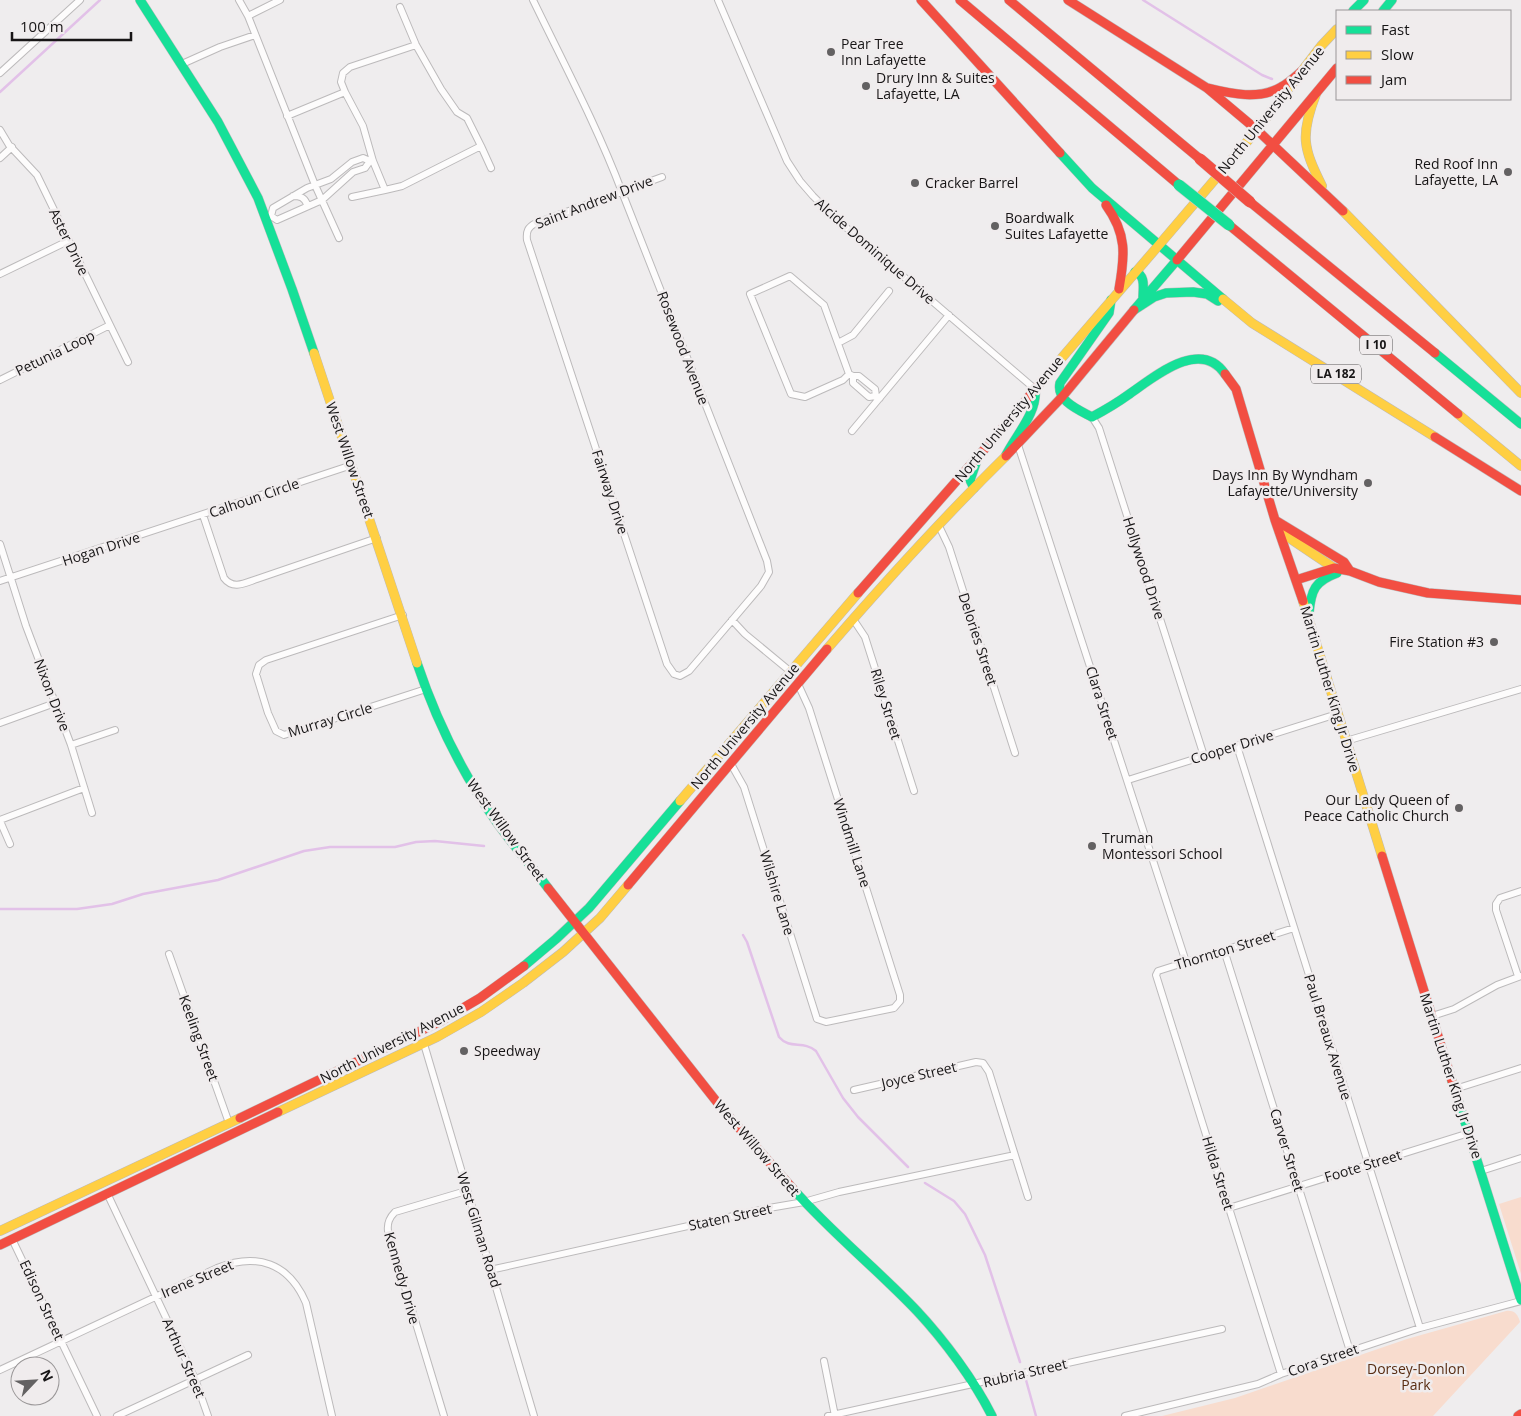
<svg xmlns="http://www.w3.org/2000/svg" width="1521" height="1416" font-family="'Open Sans',sans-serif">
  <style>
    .green { fill: #f8dcce }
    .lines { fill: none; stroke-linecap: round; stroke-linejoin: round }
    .stream { stroke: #e2c1e8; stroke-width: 2.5 }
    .street-casing { stroke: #bcbabb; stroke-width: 8 }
    .fast-casing { stroke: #bcbabb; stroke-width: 10 }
    .slow-casing { stroke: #bcbabb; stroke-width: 10 }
    .jam-casing { stroke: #bcbabb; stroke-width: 10 }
    .street { stroke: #fdfcfc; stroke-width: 6 }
    .fast { stroke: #16e098; stroke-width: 9 }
    .slow { stroke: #ffcf43; stroke-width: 9 }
    .jam { stroke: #f24e42; stroke-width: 9 }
    .fast-bridge-casing { stroke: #cbcaca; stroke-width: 12; stroke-linecap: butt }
    .jam-bridge-casing { stroke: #cbcaca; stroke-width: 12; stroke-linecap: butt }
    .fast-bridge { stroke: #16e098; stroke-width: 11 }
    .jam-bridge { stroke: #f24e42; stroke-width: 11 }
    .poi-dot { fill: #636162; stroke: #f0eced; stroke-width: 2 }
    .labels { text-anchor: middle; stroke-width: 5; stroke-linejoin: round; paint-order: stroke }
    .shield { fill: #f0eced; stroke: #585656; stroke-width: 1 }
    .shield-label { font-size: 12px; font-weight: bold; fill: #171516 }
    .poi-label { font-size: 14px; fill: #171516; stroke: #f0eced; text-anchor: start }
    .street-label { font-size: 14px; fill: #171516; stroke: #f0eced }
    .park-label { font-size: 14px; fill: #582d13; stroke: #f0eced }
  </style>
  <rect width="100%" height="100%" fill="#efedee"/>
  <path class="green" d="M1521,1197V1274L1499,1204Z
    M1506,1311C1515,1310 1518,1315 1520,1322L1433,1416H1162L1235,1398L1407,1339Z"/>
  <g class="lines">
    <path class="stream" d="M1143,0L1262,75L1272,79
      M0,92L100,0
      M0,909H77L112,904L143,894L218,880L304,851L330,847H395L416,842L435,841L484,846
      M743,935L747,942L779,1037C790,1050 803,1040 816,1051L843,1098L858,1117L908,1167
      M925,1183L954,1201L965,1214L985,1255L1020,1362
      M1026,1380L1036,1416"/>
    <g class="street-casing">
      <path id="street" d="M239,0L248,16L315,185L339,238
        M533,0C564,64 597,126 622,192L767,561L769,572L761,586L689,671L680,676L674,674L667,664L527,240C526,231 528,227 536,223L662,177
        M718,0L787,161L800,181L813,196L835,218L1035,389
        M400,7L416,45L441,89L457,112L467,118L481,146
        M248,16L280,0
        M182,64L220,47L255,35
        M0,73L80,0
        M345,92L341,82L343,73L350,67L416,45
        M287,116L345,92L363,126L373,161L385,190L402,186L481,146L491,168
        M0,130L9,145L37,175L128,362
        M0,158L12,147
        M363,158L370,161L365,168L353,172L322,200L277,220L271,216L273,208L307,188L331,179L352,162Z
        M293,196C300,196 304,197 307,204L306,207
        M352,197L385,190
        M0,274L68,241
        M838,343L853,335L889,291
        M849,374L843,380L805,397L791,394L750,294L790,276L824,305L849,374L853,376
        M0,380L110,325
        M876,396L869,397L853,383V376H859L875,389L876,396L880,398
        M1092,417L1099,428L1204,756
        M852,431L949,315
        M1018,445L1186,962
        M203,515L224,578C233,590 245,583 257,579L377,538
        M939,526L949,547L1015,753
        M0,544L26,626L71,745L92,813
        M0,581L352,465
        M403,615L266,660L259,665L256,674L268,713L276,731L284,735L426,689
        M853,619L865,637L914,791
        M732,620L745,634L791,672
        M0,723L55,703
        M1346,741L1521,689
        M71,745L115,730
        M1237,746L1420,1328
        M731,764L744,787L817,1019L826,1022L894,1008L900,1001V995L809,708L798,684
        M1128,780L1337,714
        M0,820L84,788
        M0,821L10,844
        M1224,950L1350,1351
        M169,954L229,1123
        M1518,976L1496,910V904L1500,898L1521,891
        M1432,1016L1454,1009L1497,985L1521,976
        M424,1044L534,1416
        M1455,1089L1521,1068
        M854,1090L976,1062L983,1063L989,1072L1028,1197
        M1481,1171L1521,1158
        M107,1193L195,1379L208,1416
        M1229,1208L1469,1133
        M12,1239L97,1416
        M490,1270L769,1208L804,1202L839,1192L1015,1155
        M824,1361L835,1416
        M0,1370L217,1268C257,1252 289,1263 306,1303L332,1416
        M1281,1374L1156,975L1158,971L1294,928
        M117,1416L248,1355
        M444,1416L388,1231C387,1223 389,1218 395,1212L466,1191
        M828,1416L1222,1329
        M1125,1416L1258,1384L1281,1374L1420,1328L1521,1301"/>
    </g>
    <g class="fast-casing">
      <path id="fast" d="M140,0L218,122L258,198L292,289L314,353
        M1353,11L1364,0
        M1383,11L1392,0
        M1060,153L1092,188L1223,299
        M1135,272C1146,275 1143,288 1143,298
        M1111,300L1109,313L1060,383C1056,401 1079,410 1092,417C1105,410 1117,403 1128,395C1153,378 1200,337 1225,374
        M1134,310L1177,260
        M1134,310L1154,297L1166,293L1193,292L1207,294L1218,301
        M1435,353L1521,424
        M1006,455C1016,435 1038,412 1035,389
        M974,488L970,480L976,463
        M1309,613C1311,590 1315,581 1337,573
        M417,663C436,720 463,775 498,824C514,846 532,867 548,888
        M524,966L556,939L589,908L680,801
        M1452,1081L1521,1300
        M794,1190C832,1233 877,1269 917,1311C944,1340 974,1380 992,1416"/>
    </g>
    <g class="slow-casing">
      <path id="slow" d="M1316,94C1300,135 1303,148 1322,186
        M1343,211L1521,393
        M1159,245L1257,130L1321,46L1337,29
        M1223,299L1252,323L1435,437
        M314,353L417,663
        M1041,382L1159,245
        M1458,414L1521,466
        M1279,531L1334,568
        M1303,601L1382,856
        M827,649C884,583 944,517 1006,456
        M680,801L858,593
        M278,1112L437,1037L481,1012L523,983L563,952L600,918L628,885
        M0,1231L240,1118"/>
    </g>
    <g class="jam-casing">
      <path id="jam" d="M921,0L1060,153
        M960,0L1179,185
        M1009,0L1200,159
        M1068,0L1207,88L1257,130L1343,211
        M1208,88C1232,94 1259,100 1281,87C1289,83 1296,76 1303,70
        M1250,202L1435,353
        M1106,205C1127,234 1125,255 1119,289
        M1229,225L1458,414
        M1177,260L1337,68
        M1225,374L1236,389L1275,520L1303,601
        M1435,437L1521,491
        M1006,456L1062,397L1134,310
        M1275,520L1344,562L1350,571
        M1296,580L1334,568L1350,571L1379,582L1428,593L1521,600
        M858,593L996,436L1041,382
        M1382,856L1452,1081
        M628,885L827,649
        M548,888L724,1111L794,1190
        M240,1118L441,1021L480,998L524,966
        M0,1245L278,1112
        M1518,1416L1521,1414"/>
    </g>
    <use href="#street" class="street"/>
    <use href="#fast" class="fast"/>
    <use href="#slow" class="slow"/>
    <use href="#jam" class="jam"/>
    <g class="fast-bridge-casing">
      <path id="fast-bridge" d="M1179,185L1229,225"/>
    </g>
    <g class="jam-bridge-casing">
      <path id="jam-bridge" d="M1200,159L1250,202"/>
    </g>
    <use href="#fast-bridge" class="fast-bridge"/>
    <use href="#jam-bridge" class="jam-bridge"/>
  </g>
  <g class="poi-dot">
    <circle cx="831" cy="52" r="5"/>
    <circle cx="866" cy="86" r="5"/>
    <circle cx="1508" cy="172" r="5"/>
    <circle cx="915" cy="183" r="5"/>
    <circle cx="995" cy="226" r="5"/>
    <circle cx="1368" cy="483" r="5"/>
    <circle cx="1494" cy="642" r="5"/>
    <circle cx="1459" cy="808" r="5"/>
    <circle cx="1092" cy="846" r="5"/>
    <circle cx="464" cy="1051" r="5"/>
  </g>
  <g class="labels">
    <g class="shield">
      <rect x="1360" y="335.5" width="32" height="19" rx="4"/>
      <rect x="1311" y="364.5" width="50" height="19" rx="4"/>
    </g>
    <g class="shield-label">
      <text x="1376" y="349">I 10</text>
      <text x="1336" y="378">LA 182</text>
    </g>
    <g class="poi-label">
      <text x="841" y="49">Pear Tree<tspan x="841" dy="16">Inn Lafayette</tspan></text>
      <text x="876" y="83">Drury Inn &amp; Suites<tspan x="876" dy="16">Lafayette, LA</tspan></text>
      <text x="1498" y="169" text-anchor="end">Red Roof Inn<tspan x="1498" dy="16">Lafayette, LA</tspan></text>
      <text x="925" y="188">Cracker Barrel</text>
      <text x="1005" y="223">Boardwalk<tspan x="1005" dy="16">Suites Lafayette</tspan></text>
      <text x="1358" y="480" text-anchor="end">Days Inn By Wyndham<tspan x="1358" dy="16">Lafayette/University</tspan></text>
      <text x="1484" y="647" text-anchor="end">Fire Station #3</text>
      <text x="1449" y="805" text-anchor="end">Our Lady Queen of<tspan x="1449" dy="16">Peace Catholic Church</tspan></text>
      <text x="1102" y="843">Truman<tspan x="1102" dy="16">Montessori School</tspan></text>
      <text x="474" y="1056">Speedway</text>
    </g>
    <g class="street-label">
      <text transform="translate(1271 110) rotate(-51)" y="5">North University Avenue</text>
      <text transform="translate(594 202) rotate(-21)" y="5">Saint Andrew Drive</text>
      <text transform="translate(69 242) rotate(64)" y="5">Aster Drive</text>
      <text transform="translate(875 251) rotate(41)" y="5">Alcide Dominique Drive</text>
      <text transform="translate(683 348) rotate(69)" y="5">Rosewood Avenue</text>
      <text transform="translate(55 353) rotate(-26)" y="5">Petunia Loop</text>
      <text transform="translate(1009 419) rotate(-50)" y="5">North University Avenue</text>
      <text transform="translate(350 460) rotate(71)" y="5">West Willow Street</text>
      <text transform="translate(610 492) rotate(72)" y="5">Fairway Drive</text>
      <text transform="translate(254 498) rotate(-19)" y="5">Calhoun Circle</text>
      <text transform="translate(101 549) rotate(-18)" y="5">Hogan Drive</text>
      <text transform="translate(1144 568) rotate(72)" y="5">Hollywood Drive</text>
      <text transform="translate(978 639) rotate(72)" y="5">Delories Street</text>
      <text transform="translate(1330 689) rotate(73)" y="5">Martin Luther King Jr Drive</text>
      <text transform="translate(52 695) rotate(69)" y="5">Nixon Drive</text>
      <text transform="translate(1102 703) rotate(72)" y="5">Clara Street</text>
      <text transform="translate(886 704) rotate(73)" y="5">Riley Street</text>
      <text transform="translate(330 720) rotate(-17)" y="5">Murray Circle</text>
      <text transform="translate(745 726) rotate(-50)" y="5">North University Avenue</text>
      <text transform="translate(1232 747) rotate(-17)" y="5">Cooper Drive</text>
      <text transform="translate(506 830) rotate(54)" y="5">West Willow Street</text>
      <text transform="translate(852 843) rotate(72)" y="5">Windmill Lane</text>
      <text transform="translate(777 893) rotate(73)" y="5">Wilshire Lane</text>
      <text transform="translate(1225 950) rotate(-17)" y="5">Thornton Street</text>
      <text transform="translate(1328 1037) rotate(73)" y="5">Paul Breaux Avenue</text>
      <text transform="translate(199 1038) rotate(70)" y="5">Keeling Street</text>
      <text transform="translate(392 1043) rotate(-27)" y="5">North University Avenue</text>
      <text transform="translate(919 1075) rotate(-13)" y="5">Joyce Street</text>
      <text transform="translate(1451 1076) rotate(72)" y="5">Martin Luther King Jr Drive</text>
      <text transform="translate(757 1148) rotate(49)" y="5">West Willow Street</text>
      <text transform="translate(1287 1150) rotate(73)" y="5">Carver Street</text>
      <text transform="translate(1363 1166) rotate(-17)" y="5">Foote Street</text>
      <text transform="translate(1218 1173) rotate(73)" y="5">Hilda Street</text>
      <text transform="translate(730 1217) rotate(-12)" y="5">Staten Street</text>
      <text transform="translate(479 1230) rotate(73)" y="5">West Gilman Road</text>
      <text transform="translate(402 1278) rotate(74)" y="5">Kennedy Drive</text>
      <text transform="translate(197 1279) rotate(-23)" y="5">Irene Street</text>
      <text transform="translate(42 1300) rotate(65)" y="5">Edison Street</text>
      <text transform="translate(184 1358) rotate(66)" y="5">Arthur Street</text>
      <text transform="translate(1323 1360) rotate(-19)" y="5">Cora Street</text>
      <text transform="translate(1025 1373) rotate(-13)" y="5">Rubria Street</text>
    </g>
    <g class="park-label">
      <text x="1416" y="1374">Dorsey-Donlon<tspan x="1416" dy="16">Park</tspan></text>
    </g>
  </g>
  <rect x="1336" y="10" width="175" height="90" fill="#f0eced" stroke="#999697"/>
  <rect x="1346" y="26" width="25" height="8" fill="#16e098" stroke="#999697"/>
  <text x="1381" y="35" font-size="15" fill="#171516">Fast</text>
  <rect x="1346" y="51" width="25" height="8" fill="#ffcf43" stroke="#999697"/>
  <text x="1381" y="60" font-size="15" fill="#171516">Slow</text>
  <rect x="1346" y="76" width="25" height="8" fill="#f24e42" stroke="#999697"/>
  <text x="1381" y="85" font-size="15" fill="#171516">Jam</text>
  <g transform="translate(35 1381) rotate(65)"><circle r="24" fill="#f0eced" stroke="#999697"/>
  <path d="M0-4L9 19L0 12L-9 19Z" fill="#636162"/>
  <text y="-8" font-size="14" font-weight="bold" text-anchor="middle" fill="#171516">N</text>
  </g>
  <path d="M12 32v8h119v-8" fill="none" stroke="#171516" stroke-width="2.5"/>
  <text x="20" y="32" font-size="15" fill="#171516" stroke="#f0eced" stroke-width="4" paint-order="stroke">100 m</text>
</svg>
